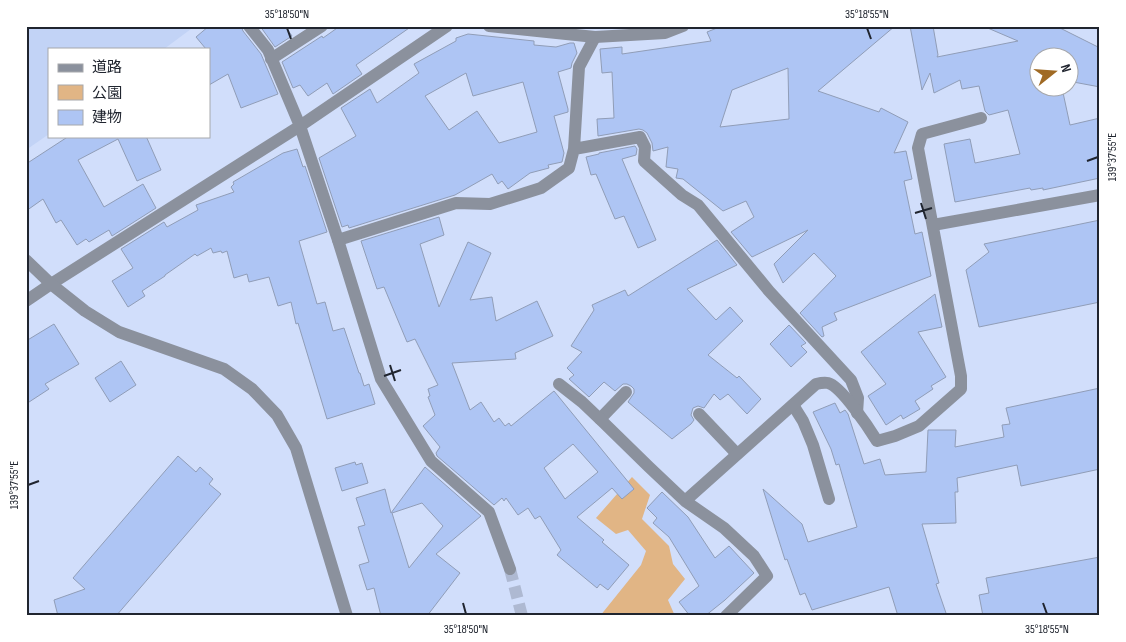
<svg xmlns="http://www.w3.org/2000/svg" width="1126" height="642" font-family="'Sofia Sans Condensed','Noto Sans JP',sans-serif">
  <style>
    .built { fill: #c2d3f6 }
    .green { fill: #e1b585 }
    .building { fill: #aec5f4; stroke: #909db7; fill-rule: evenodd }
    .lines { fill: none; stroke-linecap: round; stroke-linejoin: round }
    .minor-tunnel { stroke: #aeb9d2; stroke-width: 12; stroke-dasharray: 12 6; stroke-linecap: butt }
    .service { stroke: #8b919d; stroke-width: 12 }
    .minor { stroke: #8b919d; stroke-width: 12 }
    .tertiary { stroke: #8b919d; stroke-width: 12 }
    .ticks { fill: none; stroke: #20252f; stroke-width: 2 }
    .neatline { fill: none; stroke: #20252f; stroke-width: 2 }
    .ticks-label { font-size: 12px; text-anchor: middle; fill: #20252f }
  </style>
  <rect width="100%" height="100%" fill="#d1defb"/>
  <path class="built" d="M26,26H195L164,49H49V134L26,150Z"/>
  <path class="green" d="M632,477L650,495L642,519L669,546L673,564L685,579L668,600L675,616H600L641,565L646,551L628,530L616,534L596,518Z"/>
  <path class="building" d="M209,26H241L243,31L261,54L278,94L241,108L228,74L209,85V49H206L196,37Z
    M260,26H285L292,36L275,47Z
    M340,26H412L356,65L362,74L333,94L327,83L308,96L300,85L293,88L282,62L322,36L323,38Z
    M722,26H895L818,91L879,112L881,108L908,122L894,153L906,151L912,179L904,181L915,234L922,232L931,276L834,313L837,320L822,327L824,336L822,337L800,313L836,276L814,253L783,283L774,264L808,230L752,257L731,232L754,217L746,201L723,211L683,179L676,178L678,169L666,167L668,147L653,151L652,143L647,133L643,130L639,129L598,136L597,119L614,118L612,72L602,73L600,49L622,47V54L711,41L707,32ZM788,68L789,119L720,127L732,90Z
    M910,26H933L938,55L937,57L1018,41L983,26H1056L1100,48V87L1068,81V58H1038V88H1062L1070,125L1100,118V178L1043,190V188L1031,190L1030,188L955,202L944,144L970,139L975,163L1020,154L1008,110L989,115L985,111L979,86L962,89L960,80L934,93L930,73L922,90Z
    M468,34L534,41V45L556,47L570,43H574L577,53L572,63L571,68L558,72L568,109V112L554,116L564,153L562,162L548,165L549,168L530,173L508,189L502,181L498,184L492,174L455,195L349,228L348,225L342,227L319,158L356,136L341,108L370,89L377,103L419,73L414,64L456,41V38ZM466,73L473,96L523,82L537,132L499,143L477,111L449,130L425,96Z
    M69,136H146L161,170L137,181L118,139L78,160L104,207L143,184L156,208L112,236L109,230L89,242L86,239L77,245L61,220L56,223L43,199L26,211V164Z
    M635,146L637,149L636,155L622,159L656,240L638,248L624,216L615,219L596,174L591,175L586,157L599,154V153Z
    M297,149L303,167L305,166L327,232L299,241L317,304L325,302L333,331L344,328L359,373H360L364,386L369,384L375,404L327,419L298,323L296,324L291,302L278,306L269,277L249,282L247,274L234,278L227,251L222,253L221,251L213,253L211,248L197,256L195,254L165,275V276L142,291L145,296L128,307L112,281L133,268L121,249L164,222L167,227L198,210L196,205L234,192L231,187L234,184L233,182L283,153Z
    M439,217L444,235L420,244L439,307L468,242L491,253L470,300L492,297L496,321L537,301L553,336L515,353L516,359L452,363L470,410L481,402L494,422L499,418L505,426L509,423L511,426L554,391L634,489L622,499L612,488L577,517L604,540L602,542L629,565L608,590L600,584L597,588L557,555L561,550L540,516L535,519L528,508L518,515L506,498L504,501L502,498L494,505L437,456L436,453L440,447L423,426L435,415L428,397L430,396L428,389L438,385L415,339L407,342L384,287L377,289L361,241ZM573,444L598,472L565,499L544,468Z
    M1100,220V302L979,327L966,270L989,252L984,244Z
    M717,240L737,265L687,289L716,320L730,307L743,321L708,355L737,378L739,376L761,399L747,414L728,394L720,400L714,394L704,408L698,406L693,408L691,415L694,420L691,424L672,439L628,402L634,393V389L631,386L627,384H623L615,391L604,382L589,397L569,379L574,375L567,368L582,352L571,346L594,310L592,305L625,290L628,296Z
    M935,294L942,327L918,332L946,377L931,386L933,389L915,401L920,409L903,419L901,415L886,425L868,396L886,384L861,352Z
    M54,324L79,364L45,384L49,389L26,404V341Z
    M789,325L806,343L801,346L807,352L791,367L770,344Z
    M121,361L136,385L110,402L95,378Z
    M1100,388V469L1021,486L1017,465L957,478L958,492H955L956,523L922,524L939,583L936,584L947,616H898L889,587L812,610L805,593L800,595L787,559L785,560L763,489L802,524L808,542L857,527L839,464L836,465L831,449L813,412L835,403L840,413L845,410L848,414L864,464L880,459L885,475L926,472L928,430H956L955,447L1004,437L1002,425L1010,424L1006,408Z
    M178,456L196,472L200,467L213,479L209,484L221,494L116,616H58L54,600L85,589L73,578Z
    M355,462L356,465L362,463L368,483L342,491L335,468Z
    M425,467L481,516L436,554L460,573L427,616H381L374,588L367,590L359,565L369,562L358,527L365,525L356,498L385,489L391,513ZM422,503L443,526L409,568L392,513Z
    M662,492L688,517L715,558L729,546L754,573L725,600L705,616H690L679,602L699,586L669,537L653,523L657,518L647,508Z
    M1100,557V616H983L979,595L989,593L986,578Z"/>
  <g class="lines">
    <path class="minor-tunnel" d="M510,569L522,616"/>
    <path class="service" d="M574,149L640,137L645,147L644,161L682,195L698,205L769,291L851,380L858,398L857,413
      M338,240L456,203L490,204L519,195L541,188L569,168L574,149L579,67L595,37
      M793,405L803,421L813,445L829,499
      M699,414L737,454
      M600,419L626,392"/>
    <path class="minor" d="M249,26L268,50L300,126L338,240L381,379L431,461L489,512L510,569
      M489,26L595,37L665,33L683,26
      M271,59L322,26
      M933,225L1100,195
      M26,301L51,284L300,126L447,26
      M559,384L582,402L604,423L649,467L685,501L724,528L754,556L767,576L726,616
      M685,501L816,384C820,383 824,382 828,383C841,386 869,428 877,441L895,436L919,426L961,389V376L918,148L922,134L981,118"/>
    <path class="tertiary" d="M26,260L51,284L85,311L119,332L224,369L252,389L277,415L296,448L347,616"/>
  </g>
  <path class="ticks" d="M287,28L291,39M867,28L871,39M1087,161L1098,157M921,203L926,219M915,213L932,208M390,365L395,381M384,376L401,370M28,485L39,481M463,603L466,614M1043,603L1047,614"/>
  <rect width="1126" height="642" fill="none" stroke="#ffffff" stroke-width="55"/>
  <rect x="48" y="48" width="162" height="90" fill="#ffffff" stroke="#a6a8ac"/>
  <rect x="58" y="64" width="25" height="8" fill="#8b919d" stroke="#a6a8ac"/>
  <text x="92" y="72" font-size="15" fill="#20252f">道路</text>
  <rect x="58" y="85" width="25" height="15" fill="#e1b585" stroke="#a6a8ac"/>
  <text x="92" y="98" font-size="15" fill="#20252f">公園</text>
  <rect x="58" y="110" width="25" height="15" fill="#aec5f4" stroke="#a6a8ac"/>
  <text x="92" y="122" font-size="15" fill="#20252f">建物</text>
  <g transform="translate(1054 72) rotate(73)"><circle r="24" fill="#ffffff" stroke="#a6a8ac"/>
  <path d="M0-4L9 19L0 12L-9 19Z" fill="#a06a24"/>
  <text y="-8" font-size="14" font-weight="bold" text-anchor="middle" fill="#20252f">N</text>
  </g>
  <rect x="28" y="28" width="1070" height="586" class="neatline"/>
  <g class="ticks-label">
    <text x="287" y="18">35°18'50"N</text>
    <text x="867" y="18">35°18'55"N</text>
    <text transform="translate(1112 157) rotate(-90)" y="4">139°37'55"E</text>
    <text transform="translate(14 485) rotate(-90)" y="4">139°37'55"E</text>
    <text x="466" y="633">35°18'50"N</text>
    <text x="1047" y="633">35°18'55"N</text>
  </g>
</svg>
